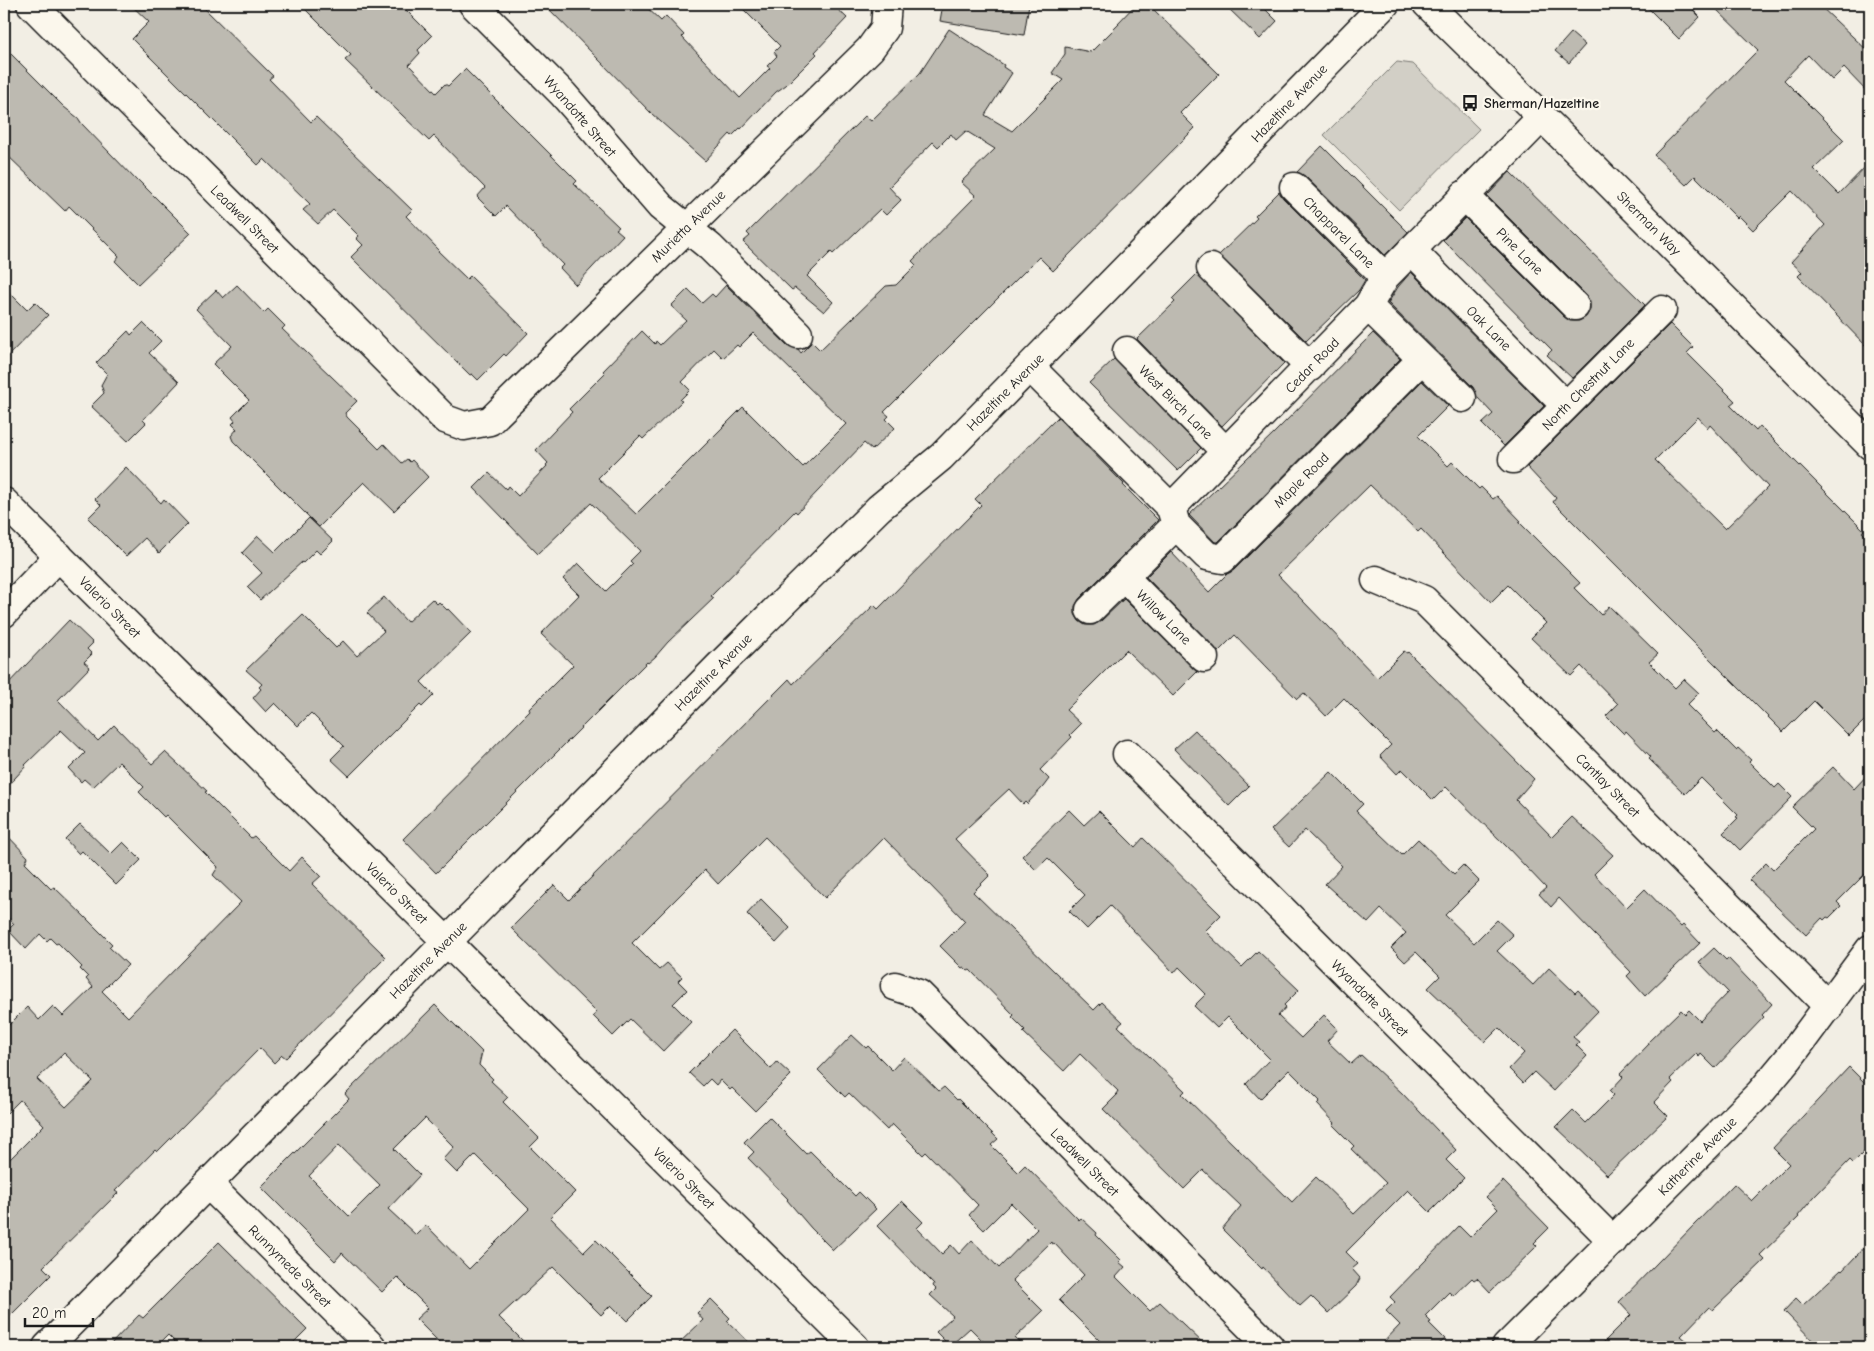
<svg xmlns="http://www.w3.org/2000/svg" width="1874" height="1351" font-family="'Comic Neue',sans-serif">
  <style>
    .green { fill: #d2cfc6; stroke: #777671 }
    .building { fill: #bdbab1; stroke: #1c1c1c; fill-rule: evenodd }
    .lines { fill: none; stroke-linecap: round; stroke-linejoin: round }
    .minor-casing { stroke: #1c1c1c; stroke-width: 31 }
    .major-casing { stroke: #1c1c1c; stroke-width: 31 }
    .minor { stroke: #fbf7ec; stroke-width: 28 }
    .major { stroke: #fbf7ec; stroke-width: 28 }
    .labels { text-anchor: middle; stroke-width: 4.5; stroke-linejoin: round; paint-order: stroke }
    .street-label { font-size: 14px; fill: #1c1c1c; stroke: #fbf7ec }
    .poi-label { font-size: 14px; font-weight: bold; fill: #1c1c1c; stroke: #fbf7ec; text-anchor: start }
  </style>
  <rect width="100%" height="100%" fill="#f2eee4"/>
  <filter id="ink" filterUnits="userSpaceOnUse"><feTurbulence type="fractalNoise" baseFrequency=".02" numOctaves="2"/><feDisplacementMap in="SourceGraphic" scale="10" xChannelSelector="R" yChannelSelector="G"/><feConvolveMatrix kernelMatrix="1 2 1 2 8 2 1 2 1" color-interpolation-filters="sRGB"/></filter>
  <g filter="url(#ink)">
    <path class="green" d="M1397,62L1413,64L1479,129L1399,210L1324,135Z"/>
    <path class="building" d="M130,4H200L273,76L269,79L311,122L316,117L412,210L406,216L439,250L438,251L467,279L470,276L528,333L506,356L504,354L478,380L472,374L470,375L351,257L363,245L356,238L359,236L333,210L318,224L303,210L310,204L264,159L258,165L132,39L149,22Z
      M300,4H400L432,36L418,50L420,53L409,65L436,93L445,84L448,86L465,69L577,181L574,184L619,227L616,229L623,235L576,285L560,268L563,265L506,206L496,216L477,197L485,188L434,136L429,141L345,60L351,55Z
      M544,4H643L661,21L666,16L684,35L682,37L740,98L770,68L767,66L777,56L774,52L780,46L738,4H832L847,18L815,52L817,54L786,85L776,92L741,129L740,128L732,136L730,134L705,161L652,114Z
      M943,4H1029L1024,35L940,21Z
      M1136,4H1148L1219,74L1180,113L1195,128L1053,271L1039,257L884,412L889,416L886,419L895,428L872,450L864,443L797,513L795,511L711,596L714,598L668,642L655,657L648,663L647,662L436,873L403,839L530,711L529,709L573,665L541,634L579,595L563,579L578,563L606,591L633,564L630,561L640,551L591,503L538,554L474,488L489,473L506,489L508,486L518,496L547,466L546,465L548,463L536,450L572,412L569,409L605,373L603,371L642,331L655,344L656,341L660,345L686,320L671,306L688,289L702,303L712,294L715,297L726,285L787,345L798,349L801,353L812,342L820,350L886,286L896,285L916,265L912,261L976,196L961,182L995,149L966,131L956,140L951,134L938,147L933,142L889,187L901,200L886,215L880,209L833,254L831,252L807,276L833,302L824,312L795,288L792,290L743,242L750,236L747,233L865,116L871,121L920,73L949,29L1004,65L1003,67L1012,73L985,115L1012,131L1063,80L1052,73L1065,54V47L1091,52L1119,24L1118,23ZM753,333L846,424L803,467L743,407L636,514L598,478L640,436L643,439L682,401L680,400L690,390L682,382L714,349L723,358L737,345L739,347Z
      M1224,4H1260L1277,21L1260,39Z
      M1644,4H1687L1700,17L1679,39Z
      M1711,4H1818L1870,53V95L1844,68L1832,80L1808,55L1784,80L1844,140L1814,169L1839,194L1870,162V350L1798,276L1802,272L1791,262L1825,225L1792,191L1753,230L1739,216L1737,218L1695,176L1686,185L1654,155L1758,50Z
      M1571,33L1585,45L1569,63L1555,51Z
      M4,47L64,107L78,118L82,124L137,181L138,180L191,233L138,284L115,261L119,256L69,206L65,211L4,152V139L9,134L4,129Z
      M1322,146L1408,232L1385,255L1305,176L1297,172Z
      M1510,172L1645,305L1572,378L1547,355L1552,350L1443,240L1465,218L1564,317L1570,321H1579L1586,317L1590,310V302L1586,295L1487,196Z
      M1279,192L1283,198L1365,280L1359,290L1306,341L1219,255L1257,218L1255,216Z
      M1411,272L1544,406L1504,446L1482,424L1493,414L1477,397L1473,387L1388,303L1398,287Z
      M1197,274L1284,363L1222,426L1137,339L1175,302L1172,299Z
      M237,285L264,313L268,309L285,326L282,329L357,401L345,413L347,417L379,449L384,444L402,463L407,459L410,462L412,460L428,477L394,511L364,482L319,527L233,441L231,436L237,429L232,424L235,421L232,417L249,400L213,364L232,346L196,309L216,290L223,298Z
      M4,287L27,310L35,302L48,315L4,360Z
      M143,323L161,341L149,353L179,382L143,420L146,423L128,441L91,406L104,393L101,385L107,374L96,363L128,331L131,335Z
      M1670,324L1693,347L1687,353L1735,401L1730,405L1756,431L1760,426L1864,530L1862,532L1870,540V715L1849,736L1814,701L1783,732L1553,502L1556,498L1527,467ZM1698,417L1708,428L1710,425L1768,487L1725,529L1655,460Z
      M1373,333L1400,359L1218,542H1215L1189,515L1274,433Z
      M1114,359L1201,448L1178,471L1089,383Z
      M1422,381L1448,406L1418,436L1448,466L1452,462L1479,489L1481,487L1493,499L1497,496L1521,521L1519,522L1580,583L1574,588L1601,615L1609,606L1658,654L1649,662L1675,688L1684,679L1699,693L1687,705L1715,733L1717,731L1736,750L1738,748L1751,760L1749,762L1775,788L1779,784L1792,797L1740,850L1723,833L1738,818L1736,817L1738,815L1701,778L1685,794L1649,759L1651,757L1626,731L1624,734L1606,716L1618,704L1581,666L1571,676L1531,638L1546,623L1508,585L1491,602L1421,529L1418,532L1370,485L1278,575L1377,678L1404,651L1407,653L1408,652L1534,779L1516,800L1552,837L1572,817L1613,855L1594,874L1626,908L1645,889L1681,927L1683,925L1700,943L1645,996L1627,976L1631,972L1559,898L1551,907L1539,894L1546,888L1506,846L1446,787L1433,800L1402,769L1397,774L1380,756L1391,745L1344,698L1326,716L1304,693L1297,699L1235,635L1218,652L1146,577L1171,552L1209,592L1227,574L1234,570Z
      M1058,417L1124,484L1123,485L1158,520L1079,599L1075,606V614L1079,621L1085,625H1094L1101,621L1124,599L1197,672L1173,696L1126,650L1066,710L1081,724L1070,735L1072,737L1040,770L1049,779L1043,787L1027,804L1025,802L1023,804L1009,789L955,839L990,875L973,892L1094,1010L1102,1002L1123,1022L1118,1026L1185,1091L1182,1094L1292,1202L1316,1177L1354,1214L1386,1183L1351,1149L1354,1146L1333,1125L1335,1123L1317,1104L1320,1101L1289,1070L1260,1099L1246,1084L1270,1059L1228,1017L1217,1028L1194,1006L1206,994L1179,967L1174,973L1110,906L1087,929L1069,911L1085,895L1048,858L1036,870L1022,856L1069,810L1084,825L1099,811L1135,847L1143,838L1221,915L1205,931L1242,967L1258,951L1299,990L1284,1005L1286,1007L1278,1016L1301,1038L1324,1015L1338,1029L1327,1041L1351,1064L1361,1055L1402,1093L1456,1150L1446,1160L1464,1178L1430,1212L1408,1190L1346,1252L1358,1264L1352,1269L1360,1278L1356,1286L1328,1313L1311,1296L1300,1306L1263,1267L1262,1269L1222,1229L1241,1206L1203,1170L1184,1189L1103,1109L1117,1095L1116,1094L1118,1091L1080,1054L1064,1071L1023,1032L1025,1030L1012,1017L1014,1015L970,970L968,971L964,967L962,968L940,946L965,921L884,838L825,898L765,837L718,884L705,870L632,943L659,970L667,963L682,977L678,981L687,990L673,1004L691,1022L663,1051L630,1019L613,1036L593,1016L597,1013L511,928L554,885L569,900L789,679L793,684L874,605L878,609L981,505L975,499Z
      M126,467L161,503L164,499L188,524L159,553L145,538L126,556L88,518L101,505L95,499Z
      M309,518L333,541L320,554L316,550L303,563L302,562L260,600L247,587L262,573L242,553L258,536L275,552Z
      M384,597L407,622L432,599L437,604L439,602L447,610L448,609L471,633L421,682L434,695L422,707L420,705L349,776L331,759L344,746L311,713L298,726L275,703L266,712L253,698L261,689L259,687L262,684L246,670L303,615L336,648L343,641L357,656L384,631L367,613Z
      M69,620L93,643L87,649L92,654L84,662L90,667L58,700L98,741L114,725L152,764L165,752L207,791L205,792L251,838L254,836L289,871L302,857L321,876L312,884L386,957L286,1058L282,1055L274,1063L260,1048L177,1132L157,1152L155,1150L115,1191L118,1193L43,1267L51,1275L4,1322V1165L44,1125L20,1100L4,1116V1030L27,1007L39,1020L53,1006L63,1016L93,987L86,979L88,977L80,969L82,967L58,943L56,944L50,938L47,941L40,934L26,949L8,930L14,924L4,913V832L28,857L25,863L51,889L54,887L84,916L112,944L109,947L128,965L102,991L128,1017L241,902L213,875L218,867L166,815L164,817L139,792L144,787L119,762L93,787L84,779L81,782L69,769L85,753L61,730L25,765L26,766L4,790V688ZM64,1053L93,1081L66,1107L37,1079Z
      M1195,730L1249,786L1229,806L1174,749Z
      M1833,767L1854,789L1870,772V869L1837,902L1841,906L1829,918L1827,917L1824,920L1822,918L1806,935L1749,880L1766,863L1773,870L1814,829L1792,807Z
      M1331,772L1363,804L1356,811L1402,855L1418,839L1454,874L1463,865L1479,881L1445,915L1474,943L1497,920L1513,935L1497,951L1533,985L1549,968L1575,993L1578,990L1598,1011L1573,1037L1579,1042L1576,1045L1587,1056L1554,1091L1534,1072L1523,1083L1509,1069L1524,1053L1499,1028L1485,1042L1428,988L1440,976L1416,952L1405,962L1391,948L1406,933L1381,909L1368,923L1325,884L1342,866L1305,830L1289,847L1271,830Z
      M80,824L111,854L123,842L141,860L116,885L82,851L79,854L65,839Z
      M761,899L790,928L776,943L747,914Z
      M1714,948L1726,960L1728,958L1772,1004L1762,1015L1764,1017L1715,1068L1701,1054L1699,1057L1696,1054L1670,1079L1673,1082L1654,1102L1668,1116L1607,1175L1556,1127L1573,1110L1586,1123L1614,1095L1610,1091L1623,1077L1620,1074L1649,1044L1648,1042L1681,1010L1685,1014L1689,1010L1700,1021L1728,992L1699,962Z
      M435,1005L482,1052L479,1065L493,1079L491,1081L508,1097L503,1102L539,1138L530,1147L575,1192L550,1217L584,1252L596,1240L652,1296L627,1321L611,1305L601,1315L553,1267L499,1317L529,1347H444L416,1319L428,1308L397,1277L382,1292L342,1253L335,1261L261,1187L349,1099L345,1094ZM425,1118L454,1147L443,1159L457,1173L475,1155L529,1209L469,1269L426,1225L416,1235L388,1209L420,1175L394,1149ZM339,1145L380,1185L349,1216L309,1176Z
      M732,1030L771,1069L777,1062L791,1075L755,1111L732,1088L730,1090L720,1080L716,1085L710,1079L703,1086L689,1073Z
      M852,1035L866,1048L868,1046L892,1070L904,1057L939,1091L944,1087L957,1100L958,1099L998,1139L991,1145L1018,1172L1025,1165L1079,1220L1081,1218L1097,1233L1096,1235L1121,1260L1119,1262L1125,1267L1116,1277L1150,1311L1160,1302L1207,1347H1106L1059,1300L1084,1275L1054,1243L1052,1244L1051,1242L1012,1280L1043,1311L1015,1338L1025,1347H989L970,1328L950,1346L936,1332L953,1316L930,1295L936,1289L933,1286L934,1284L877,1226L902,1201L923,1222L917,1228L942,1254L951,1245L959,1254L972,1240L999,1268L1037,1229L1011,1203L984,1230L969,1215L978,1205L926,1152L923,1155L892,1124L887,1130L849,1093L845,1097L818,1070Z
      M1849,1067L1870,1088V1146L1853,1163L1850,1160L1814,1197L1798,1216L1799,1217L1760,1255L1765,1260L1713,1310L1709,1307L1681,1336L1694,1347H1599L1631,1315L1619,1302L1734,1184L1752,1201L1789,1164L1773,1148Z
      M769,1117L806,1154L810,1151L855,1196L859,1192L876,1209L833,1250L811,1228L787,1200L788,1199L748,1158L754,1152L744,1142Z
      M1503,1181L1549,1228L1534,1243L1537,1246L1490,1292L1477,1278L1474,1280L1472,1278L1453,1296L1449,1292L1425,1316L1431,1322L1429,1323L1445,1339L1436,1347H1379L1400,1325L1386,1311L1395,1302L1390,1297L1459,1226L1470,1237L1498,1209L1486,1197Z
      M1870,1241V1347H1819L1784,1311L1796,1298L1803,1305L1841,1270L1842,1271Z
      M219,1242L307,1329L289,1347H180L168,1335L156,1347H108L139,1315L143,1318Z
      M711,1299L730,1318L727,1321L754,1347H675L703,1320L697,1313Z"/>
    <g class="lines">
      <g class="minor-casing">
        <path id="minor" d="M31,4L445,419L464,426L490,421L870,49L885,28L887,4
          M473,4L563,94L661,207L710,247L798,334
          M1294,187L1385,277
          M1464,195L1575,306
          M1411,250L1566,406
          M1211,268L1310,367
          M1368,306L1462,398
          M1127,351L1226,452
          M1030,367L1171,508
          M1513,459L1662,310
          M4,502L855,1347
          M1176,525L1207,556L1223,559L1422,359
          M1124,577L1204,658
          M1376,580L1424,600L1829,1007
          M1090,610L1176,525L1171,508L1368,306L1385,277L1542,117
          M4,613L59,556
          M1127,754L1613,1241
          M895,986L919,994L1270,1347
          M208,1184L372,1347
          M47,1347L719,666L879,508L941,457L1385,4
          M1506,1347L1760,1093L1790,1057L1870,949"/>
      </g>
      <g class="major-casing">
        <path id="major" d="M1427,4L1596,170L1870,445"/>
      </g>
      <use href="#minor" class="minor"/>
      <use href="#major" class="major"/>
    </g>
  </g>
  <defs>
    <g id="bus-bare" transform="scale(1.35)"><path d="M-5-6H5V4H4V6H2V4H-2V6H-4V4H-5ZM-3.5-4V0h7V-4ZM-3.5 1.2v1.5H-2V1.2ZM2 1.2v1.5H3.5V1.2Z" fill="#1c1c1c" stroke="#fbf7ec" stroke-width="2.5" paint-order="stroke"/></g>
  </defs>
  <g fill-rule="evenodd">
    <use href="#bus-bare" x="1470" y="103"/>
  </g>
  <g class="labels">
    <g class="street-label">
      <text transform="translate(1289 103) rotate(-46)" y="5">Hazeltine Avenue</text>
      <text transform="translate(580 116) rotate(49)" y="5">Wyandotte Street</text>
      <text transform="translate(245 219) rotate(45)" y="5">Leadwell Street</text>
      <text transform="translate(1649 223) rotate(45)" y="5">Sherman Way</text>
      <text transform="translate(688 226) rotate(-44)" y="5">Murietta Avenue</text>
      <text transform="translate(1339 232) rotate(45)" y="5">Chapparel Lane</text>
      <text transform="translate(1520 251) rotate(45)" y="5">Pine Lane</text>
      <text transform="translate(1489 328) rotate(45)" y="5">Oak Lane</text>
      <text transform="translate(1312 365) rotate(-46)" y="5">Cedar Road</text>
      <text transform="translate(1588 384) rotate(-45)" y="5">North Chestnut Lane</text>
      <text transform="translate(1005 392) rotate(-45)" y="5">Hazeltine Avenue</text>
      <text transform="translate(1176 402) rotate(45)" y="5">West Birch Lane</text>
      <text transform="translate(1301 480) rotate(-45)" y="5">Maple Road</text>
      <text transform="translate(110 607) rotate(45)" y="5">Valerio Street</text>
      <text transform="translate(1164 617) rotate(45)" y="5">Willow Lane</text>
      <text transform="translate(713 672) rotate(-45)" y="5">Hazeltine Avenue</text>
      <text transform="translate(1608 785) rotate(45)" y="5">Cantlay Street</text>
      <text transform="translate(397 893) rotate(45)" y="5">Valerio Street</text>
      <text transform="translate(428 960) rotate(-45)" y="5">Hazeltine Avenue</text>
      <text transform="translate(1370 998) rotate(45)" y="5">Wyandotte Street</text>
      <text transform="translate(1697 1156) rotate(-45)" y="5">Katherine Avenue</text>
      <text transform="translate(1085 1162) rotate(45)" y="5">Leadwell Street</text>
      <text transform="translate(684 1178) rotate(45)" y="5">Valerio Street</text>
      <text transform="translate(290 1266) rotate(45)" y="5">Runnymede Street</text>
    </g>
    <g class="poi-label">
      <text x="1484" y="108">Sherman/Hazeltine</text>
    </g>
  </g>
  <rect width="1874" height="1351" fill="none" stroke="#fbf7ec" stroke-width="20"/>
  <rect x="10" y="10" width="1854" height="1331" fill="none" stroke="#1c1c1c" stroke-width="2" filter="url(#ink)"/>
  <path d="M25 1318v8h68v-8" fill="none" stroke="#1c1c1c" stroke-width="2.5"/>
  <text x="32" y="1318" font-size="15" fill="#1c1c1c" stroke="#fbf7ec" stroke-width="4" paint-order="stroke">20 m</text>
</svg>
